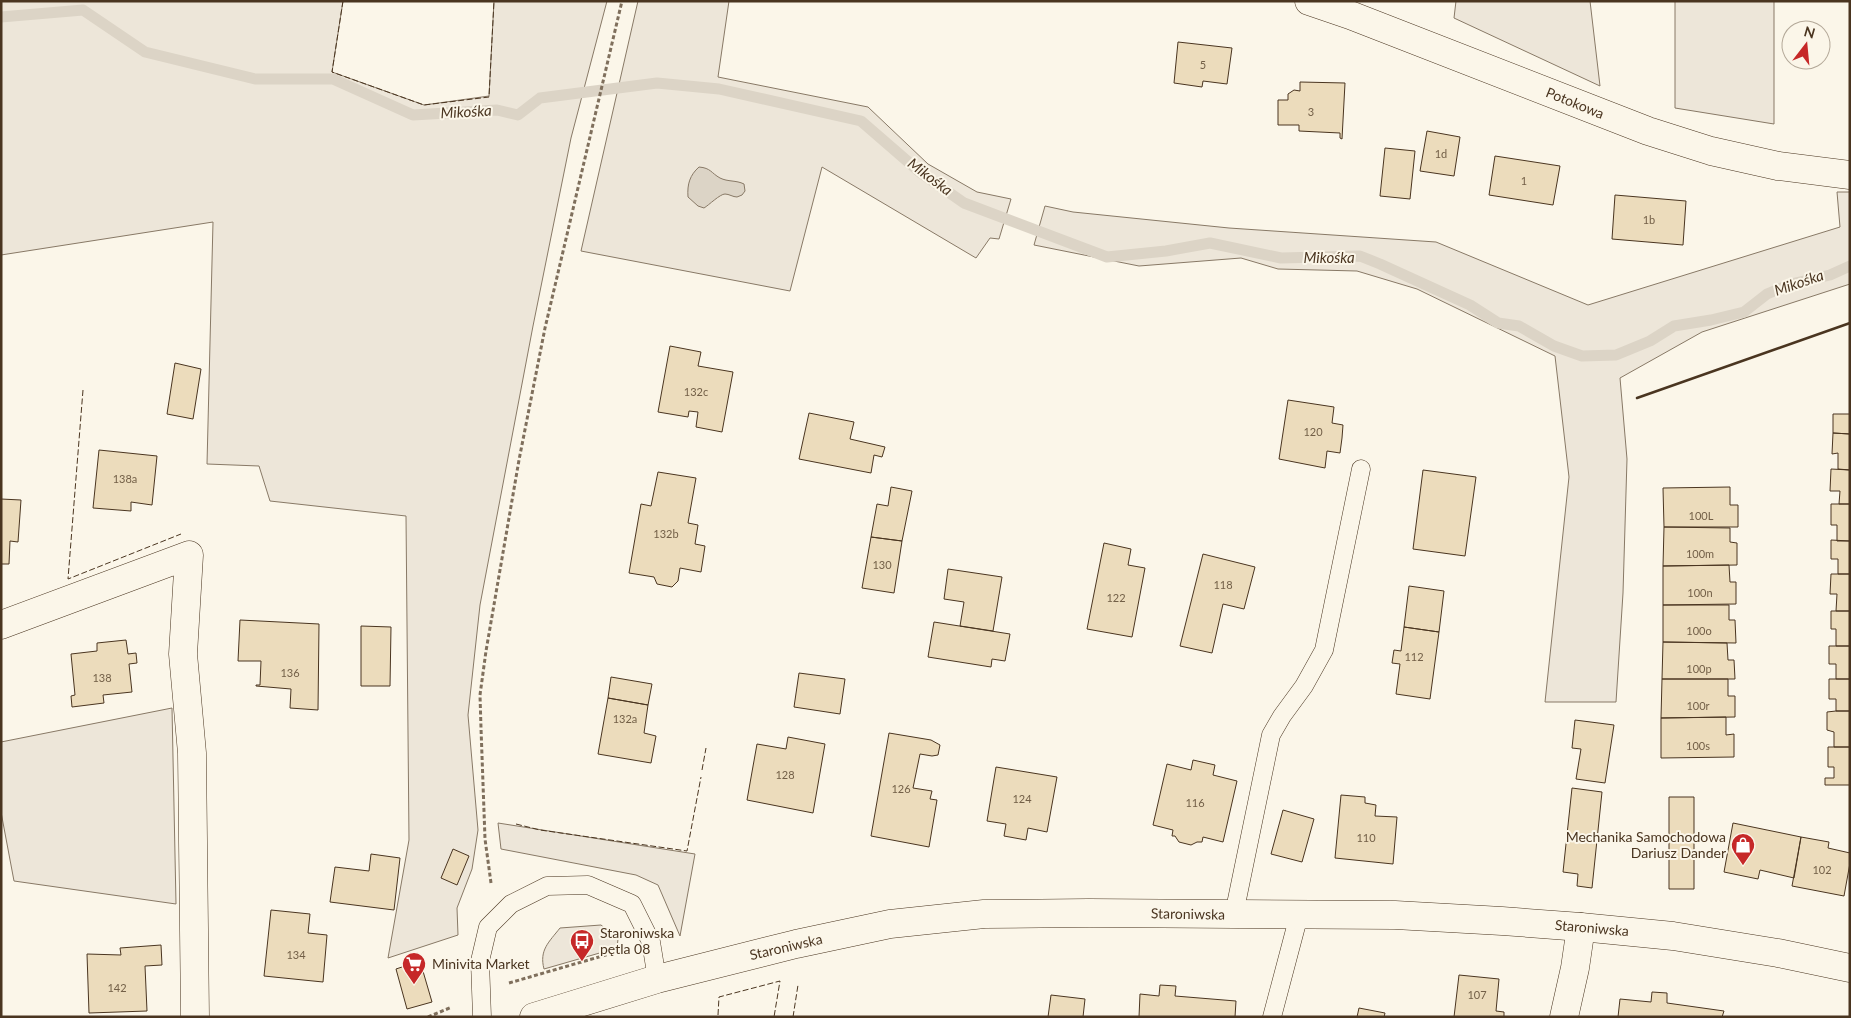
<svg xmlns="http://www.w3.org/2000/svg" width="1851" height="1018" font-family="Lato,sans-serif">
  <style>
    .green { fill: #ede6d9; stroke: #887966 }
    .water { fill: #dcd4c6; stroke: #887966 }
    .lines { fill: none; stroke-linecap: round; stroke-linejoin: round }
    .stream { stroke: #dcd4c6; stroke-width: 11 }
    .building { fill: #ecdcbc; stroke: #4a3520 }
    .service-casing { stroke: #4a3520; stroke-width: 19 }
    .minor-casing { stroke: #4a3520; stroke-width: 29 }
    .tertiary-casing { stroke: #4a3520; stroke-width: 29 }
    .path { stroke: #7f6f5c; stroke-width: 3; stroke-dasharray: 4 2.5; stroke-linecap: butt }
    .service { stroke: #fbf6e9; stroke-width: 18 }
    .minor { stroke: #fbf6e9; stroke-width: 28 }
    .tertiary { stroke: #fbf6e9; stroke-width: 28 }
    .fence { stroke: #4a3520; stroke-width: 1; stroke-dasharray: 6 2.5; stroke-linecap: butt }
    .wall { stroke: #4a3520; stroke-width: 2.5 }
    .labels { text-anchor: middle; stroke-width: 4; stroke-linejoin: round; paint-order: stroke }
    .number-label { font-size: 11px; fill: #725f47 }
    .street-label { font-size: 14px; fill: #4a3520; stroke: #fbf6e9 }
    .poi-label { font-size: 14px; fill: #4a3520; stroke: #fbf6e9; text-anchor: start }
    .water-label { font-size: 15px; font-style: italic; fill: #4a3520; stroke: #fbf6e9 }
  </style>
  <rect width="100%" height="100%" fill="#fbf6e9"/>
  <path class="green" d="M1,1H343L332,72L424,105L489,96L494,1H607L571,138L533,326L480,605L468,715L478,830L472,869L457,908L458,935L388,958L409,840L406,516L270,501L259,466L207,464L213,222L1,255Z
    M638,1H729L718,77L868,107L928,164L977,192L1011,199L999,239L990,238L976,258L822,167L790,291L581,251Z
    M1456,1H1590L1600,86L1454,18Z
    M1675,1H1774V124L1675,108Z
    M1837,192H1850V284L1702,332L1620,378L1627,459L1623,593L1616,702H1545L1569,477L1555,356L1417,289L1357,271L1278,269L1241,258L1139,266L1034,245L1045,206L1073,212L1229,228L1436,242L1588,305L1840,227Z
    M172,708L176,904L14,881L1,812V742Z
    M498,823L695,854L680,936L658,885L636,875L501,849Z
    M601,925L618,939L617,948L544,969C539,950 549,942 560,928Z"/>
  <path class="water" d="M699,167C711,168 711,173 720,178C728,182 736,180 744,184L745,191L742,195L737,197C733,197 729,194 725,194C720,194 709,205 704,208L698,206L688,197C687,184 690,175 699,167Z"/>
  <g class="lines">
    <path class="stream" d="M1,17L83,10L145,52L255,79H333L413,115L497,110L518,115L540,98L657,83L719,89L861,121L921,173L964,203L1107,257L1166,251L1210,243L1281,258L1360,256L1380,264L1470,305L1498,323L1519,326L1554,346L1582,356L1616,355L1650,341L1674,326L1711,320L1744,312L1767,294L1791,284L1830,275L1850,266"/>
  </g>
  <path class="building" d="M1178,42L1232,48L1227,84L1203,81L1202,87L1174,83Z
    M1300,82L1345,83L1342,139L1340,138V133L1299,131V125H1278V100H1288V94L1294,90L1300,91Z
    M1427,131L1460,137L1454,176L1420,171Z
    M1385,148L1415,151L1410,199L1380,196Z
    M1495,156L1560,166L1553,205L1489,195Z
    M1615,195L1686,201L1683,245L1612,239Z
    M670,346L701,352L698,366L733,372L722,432L696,427L698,412L689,411L688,417L658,412Z
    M175,363L201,369L193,419L167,414Z
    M1288,400L1334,407L1332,423L1343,425L1342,438L1340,453L1327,451L1325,468L1279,459Z
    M809,413L854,422L850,439L885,447L882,457L874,455L871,473L799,459Z
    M1833,414H1850V434L1833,433Z
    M1833,433L1850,434V470L1838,469V453L1832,454Z
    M99,450L157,456L152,505L131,502V511L93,508Z
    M1831,469L1850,470V504H1839L1840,491H1830Z
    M1423,470L1476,477L1465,556L1413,549Z
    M658,472L696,478L688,523L698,525L695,544L705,546L701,572L680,568L678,581L672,587L657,584L654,577L629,573L641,504L651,506Z
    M891,487L912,491L902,541L871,537L877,504L888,506Z
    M1730,487V505H1738V527H1664L1663,488Z
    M1,499L21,500L18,542L10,541L9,564H1Z
    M1831,504H1850V541H1837V525H1831Z
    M1664,527L1730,528V542L1737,543V565L1663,566Z
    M871,537L902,541L894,593L862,588Z
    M1831,540L1850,541V574H1838V559H1831Z
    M1104,543L1131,549L1128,565L1145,568L1132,637L1087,629Z
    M1203,554L1255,567L1244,609L1223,604L1212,653L1180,646Z
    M1729,565L1730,582H1736V604L1663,605V566Z
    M948,569L1002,577L993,631L960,626L964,602L944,599Z
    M1831,574H1850V611H1836L1837,594H1830Z
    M1409,586L1444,591L1439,632L1404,627Z
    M1663,605H1729V620H1735L1736,643L1663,642Z
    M1831,611H1850V646H1836V629H1831Z
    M240,620L319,624L318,710L290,708L291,689L256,686V685H260L261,661H238Z
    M934,622L1010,634L1005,661L992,659L991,667L928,657Z
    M361,626L391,627L390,686H361Z
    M1404,627L1439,632L1430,699L1396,694L1400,664L1392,663L1394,650L1401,651Z
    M126,640L128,654L136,653L137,663L129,664L132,692L103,695L104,703L72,707L71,696L75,695L71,654L97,651V643Z
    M1663,642L1727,643L1728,660H1734L1735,679H1662Z
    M1829,646H1850V679H1836V664H1829Z
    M799,673L845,679L840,714L794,707Z
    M611,677L652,684L648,705L608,698Z
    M1662,679H1728V696H1735V717L1661,718Z
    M1829,679H1850V711H1836V699H1829Z
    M608,698L648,705L644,733L656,736L651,763L598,754Z
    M1836,711H1850V747H1834V732L1827,730V712Z
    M1726,717V735L1734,734V757L1661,758V718Z
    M1575,720L1614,725L1605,783L1576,779L1581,749L1572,748Z
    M889,733L931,740L940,745L938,755L932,756L920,754L913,788L932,791L930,799L937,800L929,847L871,836Z
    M788,737L825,744L813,813L747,800L757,744L786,749Z
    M1828,747H1850V785H1825V778H1834V767H1828Z
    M1193,760L1215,765L1213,775L1237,781L1223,842L1203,837L1202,842H1197L1191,845L1179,842L1175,836H1172L1173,830L1153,825L1167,764L1191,770Z
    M996,767L1057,777L1047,832L1028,828L1026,840L1004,836L1006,824L987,821Z
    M1572,788L1602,792L1592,888L1577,886L1578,874L1563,872Z
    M1341,795L1365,797V803L1376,805L1375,816L1397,817L1393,864L1335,858Z
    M1669,797H1694V889H1669Z
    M1283,810L1314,819L1302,862L1271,854Z
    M1733,823L1801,837L1794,878L1760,870L1758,879L1724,872Z
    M1801,837L1829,842L1828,848L1850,853V863L1844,896L1792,886Z
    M453,849L469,856L457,885L441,878Z
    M371,854L400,858L394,910L330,902L335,867L369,871Z
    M271,910L310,914L308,933L327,935L323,982L264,976Z
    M161,945L162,965L145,966L147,1011L89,1013L87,954L121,955L120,948Z
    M420,961L432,1002L407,1009L396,969Z
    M1459,975L1499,979L1496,1011L1504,1012V1017H1454Z
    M1160,985L1176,986L1175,996L1236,1001L1235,1017H1139L1140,994L1159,996Z
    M1652,992L1667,993V1003L1724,1011L1722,1017H1618L1620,999L1651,1002Z
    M1051,995L1085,999L1083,1017H1048Z
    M1359,1008L1385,1013L1384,1017H1357Z"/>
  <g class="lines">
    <g class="service-casing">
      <path id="service" d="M1234,914L1271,735L1282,716L1304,686L1324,650L1361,469
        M482,1017L480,961L488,927L511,904L547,886L588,885L632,904L651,942L657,979
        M1272,1017L1299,915"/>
    </g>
    <g class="minor-casing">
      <path id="minor" d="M1309,1L1350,15L1648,131L1711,151L1778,166L1850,175
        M1,625L189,555L183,654L192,753L195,1017
        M1564,1017L1575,968L1581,927"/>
    </g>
    <g class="tertiary-casing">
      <path id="tertiary" d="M534,1017L657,979L796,944L890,924L984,914L1089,913L1395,915L1502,921L1581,927L1673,936L1778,953L1850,968"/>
    </g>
    <path class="path" d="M491,883L485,839L481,728L480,695L486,651L519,460L545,328L622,1
      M509,983L623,950
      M428,1017L452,1007"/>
    <use href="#service" class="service"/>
    <use href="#minor" class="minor"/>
    <use href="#tertiary" class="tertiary"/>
    <path class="fence" d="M343,1L332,72L424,105L489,97L494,1
      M83,390L68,579L181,534
      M702,770L706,748
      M516,824L540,830L687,851L701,777
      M718,1015L719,997L780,981L774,1017
      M793,1017L798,985"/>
    <path class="wall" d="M1637,398L1850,323"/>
  </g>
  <defs>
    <g id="shop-pin" transform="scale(1.25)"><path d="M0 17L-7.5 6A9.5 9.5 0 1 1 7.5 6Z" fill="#c62828" stroke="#fbf6e9"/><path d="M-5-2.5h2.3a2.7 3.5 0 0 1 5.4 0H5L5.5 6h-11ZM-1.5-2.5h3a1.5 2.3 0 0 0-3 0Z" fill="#fff"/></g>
    <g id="bus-pin" transform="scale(1.25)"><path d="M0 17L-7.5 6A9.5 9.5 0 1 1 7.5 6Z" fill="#c62828" stroke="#fbf6e9"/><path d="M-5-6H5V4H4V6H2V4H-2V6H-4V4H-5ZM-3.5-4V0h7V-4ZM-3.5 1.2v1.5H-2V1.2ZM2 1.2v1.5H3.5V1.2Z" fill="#fff"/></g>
    <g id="supermarket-pin" transform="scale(1.25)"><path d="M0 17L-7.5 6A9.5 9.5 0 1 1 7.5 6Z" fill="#c62828" stroke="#fbf6e9"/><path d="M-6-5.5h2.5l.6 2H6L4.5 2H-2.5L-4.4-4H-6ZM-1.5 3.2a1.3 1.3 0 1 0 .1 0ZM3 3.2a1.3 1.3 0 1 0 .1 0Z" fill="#fff"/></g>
  </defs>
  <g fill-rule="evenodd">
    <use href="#shop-pin" x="1743" y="845"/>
    <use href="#bus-pin" x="582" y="941"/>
    <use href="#supermarket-pin" x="414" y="964"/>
  </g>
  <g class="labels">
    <g class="number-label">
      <text x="1203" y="69">5</text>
      <text x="1311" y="116">3</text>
      <text x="1441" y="158">1d</text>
      <text x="1524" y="185">1</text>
      <text x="1649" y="224">1b</text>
      <text x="696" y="396">132c</text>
      <text x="1313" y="436">120</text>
      <text x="125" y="483">138a</text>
      <text x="1701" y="520">100L</text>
      <text x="666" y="538">132b</text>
      <text x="1700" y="558">100m</text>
      <text x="882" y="569">130</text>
      <text x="1223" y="589">118</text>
      <text x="1700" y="597">100n</text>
      <text x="1116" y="602">122</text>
      <text x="1699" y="635">100o</text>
      <text x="1414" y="661">112</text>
      <text x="1699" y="673">100p</text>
      <text x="290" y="677">136</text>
      <text x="102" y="682">138</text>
      <text x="1698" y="710">100r</text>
      <text x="625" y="723">132a</text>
      <text x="1698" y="750">100s</text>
      <text x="785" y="779">128</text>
      <text x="901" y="793">126</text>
      <text x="1022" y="803">124</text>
      <text x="1195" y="807">116</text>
      <text x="1366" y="842">110</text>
      <text x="1822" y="874">102</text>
      <text x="296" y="959">134</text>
      <text x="117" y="992">142</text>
      <text x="1477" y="999">107</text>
    </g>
    <g class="street-label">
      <text transform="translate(1575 103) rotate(22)" y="5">Potokowa</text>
      <text transform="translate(1188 914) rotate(1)" y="5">Staroniwska</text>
      <text transform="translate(1592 928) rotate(5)" y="5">Staroniwska</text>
      <text transform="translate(786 947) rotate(-13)" y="5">Staroniwska</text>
    </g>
    <g class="poi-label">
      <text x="1726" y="842" text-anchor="end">Mechanika Samochodowa<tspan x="1726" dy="16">Dariusz Dander</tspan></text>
      <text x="600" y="938">Staroniwska<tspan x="600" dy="16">pętla 08</tspan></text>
      <text x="432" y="969">Minivita Market</text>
    </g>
    <g class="water-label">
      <text transform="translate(466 112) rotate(-3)" y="5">Mikośka</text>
      <text transform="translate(930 177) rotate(37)" y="5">Mikośka</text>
      <text x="1329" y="263">Mikośka</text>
      <text transform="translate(1799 283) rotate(-19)" y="5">Mikośka</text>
    </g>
  </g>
  <rect width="1851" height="1018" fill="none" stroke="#4a3520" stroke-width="5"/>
  <g transform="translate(1806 45) rotate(16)"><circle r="24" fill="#fbf6e9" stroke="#b4a999"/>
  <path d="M0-4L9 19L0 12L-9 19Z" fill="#c62828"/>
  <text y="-8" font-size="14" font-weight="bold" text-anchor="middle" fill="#4a3520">N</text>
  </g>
</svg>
